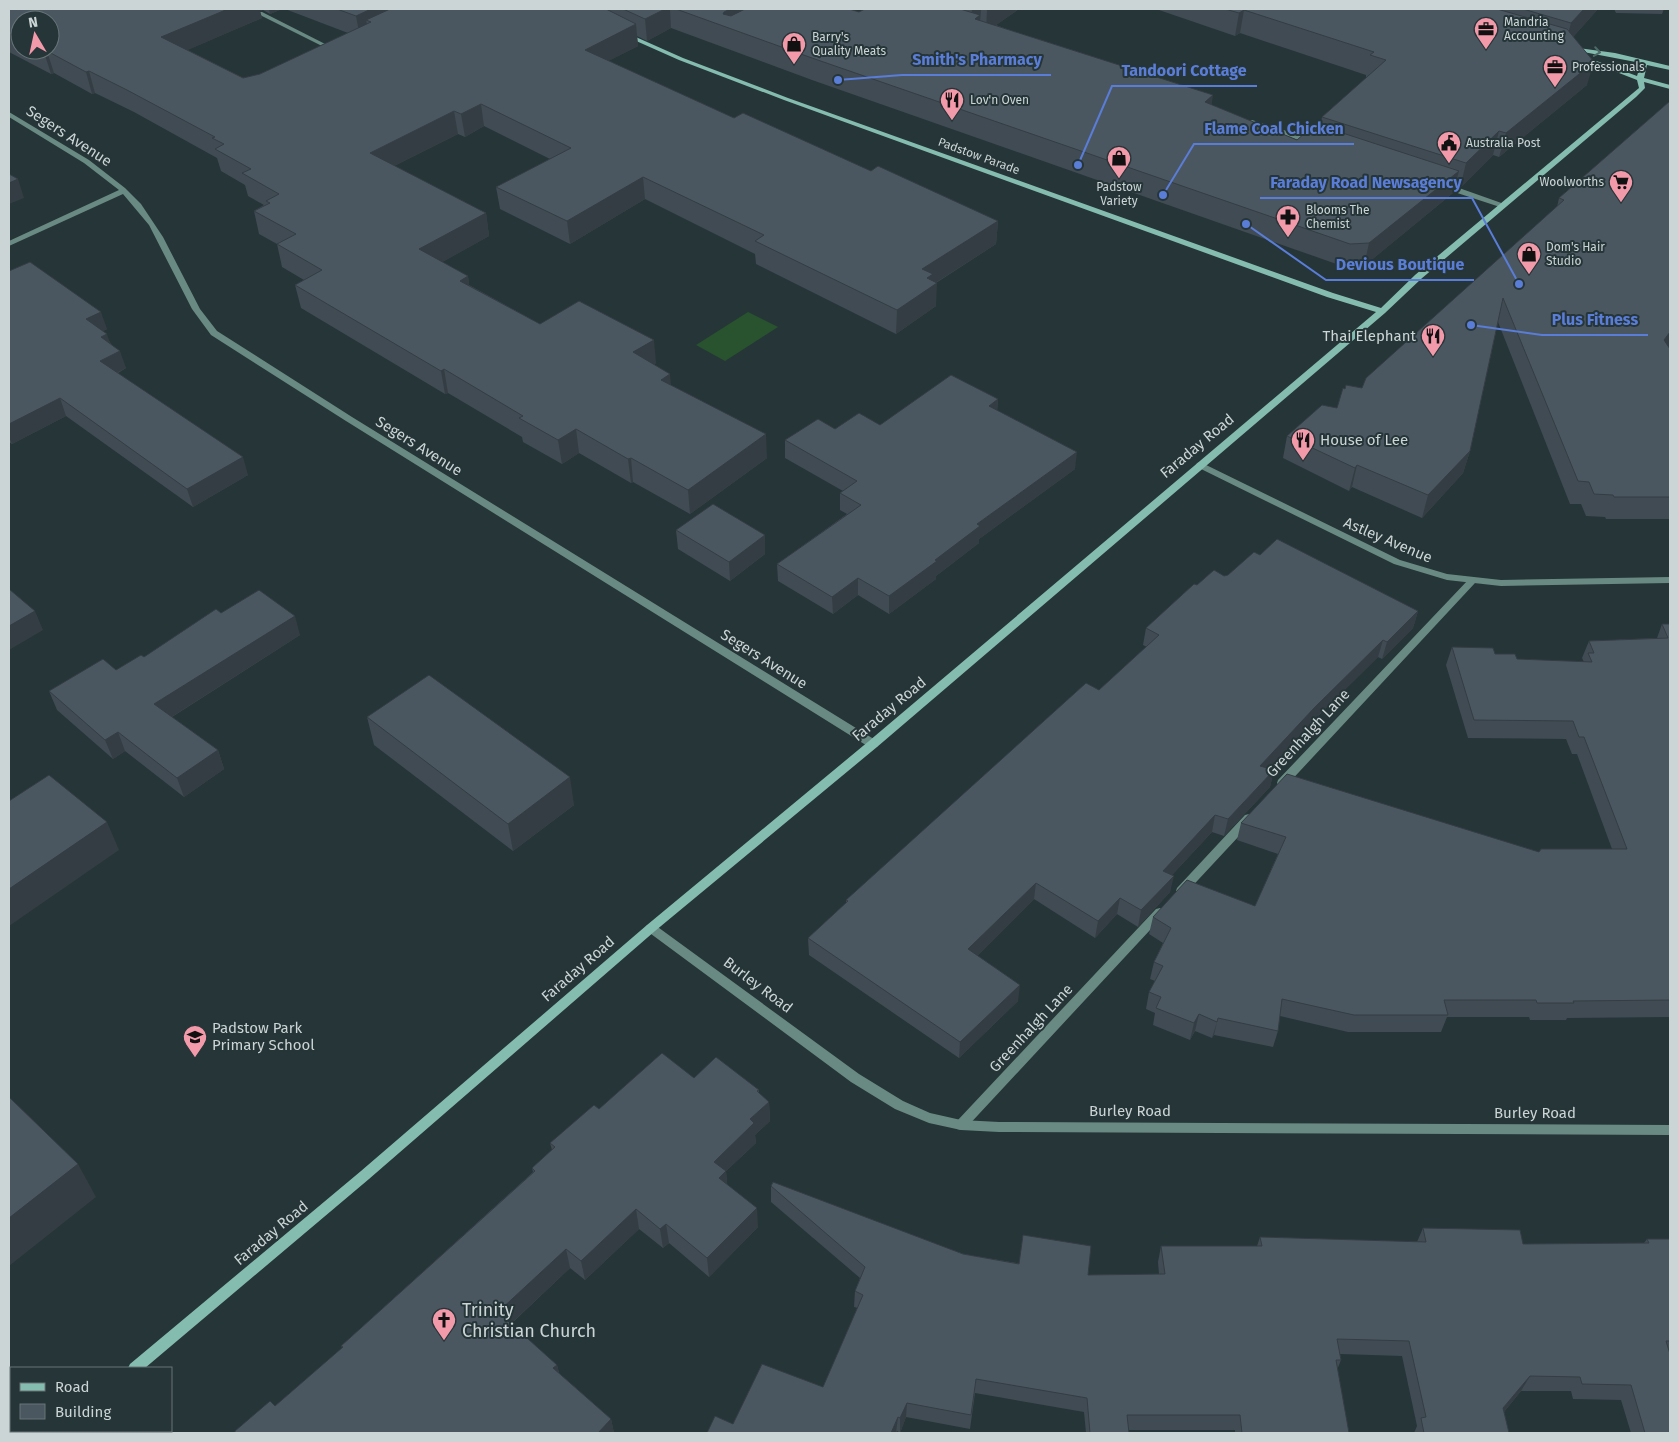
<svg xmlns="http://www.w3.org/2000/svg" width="1679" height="1442" font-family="'Fira Sans',sans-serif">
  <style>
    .green { fill: #28532e }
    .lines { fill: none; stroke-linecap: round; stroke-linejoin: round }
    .lane { fill: #698a82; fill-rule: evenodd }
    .street { fill: #698a82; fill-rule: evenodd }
    .secondary { fill: #85bcb0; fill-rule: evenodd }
    .wall { fill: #404b53; fill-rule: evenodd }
    .shaded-wall { fill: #343d43 }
    .building { fill: #4b5760; stroke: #343d43 }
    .oneway { stroke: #4c6b68 }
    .labels { text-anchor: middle; stroke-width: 4; stroke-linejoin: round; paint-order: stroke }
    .far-poi-label { font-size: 12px; fill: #cbd5d6; stroke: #263538; text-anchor: start }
    .far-street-label { font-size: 12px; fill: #cbd5d6; stroke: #263538 }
    .street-label { font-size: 15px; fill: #cbd5d6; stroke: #263538 }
    .poi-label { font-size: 15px; fill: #cbd5d6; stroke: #263538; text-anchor: start }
    .near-poi-label { font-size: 18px; fill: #cbd5d6; stroke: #263538; text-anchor: start }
    .leader { fill: none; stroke: #5a7dd7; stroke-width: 2 }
    .callout-dot { fill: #5a7dd7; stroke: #263538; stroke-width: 2 }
    .callout-label { font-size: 16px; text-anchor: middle; font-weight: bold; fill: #5a7dd7; stroke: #263538; stroke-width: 4; stroke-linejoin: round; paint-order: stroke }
  </style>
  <rect width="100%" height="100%" fill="#263538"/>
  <path class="green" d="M748,312L778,327L725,361L696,345Z"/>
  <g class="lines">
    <path class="lane" d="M258,12H262L337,50L332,51L258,14Z
      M1252,120L1315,140L1316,142L1309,144L1250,123L1249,122Z
      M1439,183H1445L1507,205L1503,207H1500L1439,187Z
      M1472,578L1475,579L1477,581L1475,583L1286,786H1278L1277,783L1278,780L1469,579Z
      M1249,814L1253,815L1254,818L1253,821L1185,894H1177L1176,891L1177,888L1245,815Z
      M1160,908L1164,909L1165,912L1164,915L965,1129L961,1130L957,1129L955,1125L957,1121L1156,909Z"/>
    <path class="street" d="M9,112L89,160L125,188L141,204L163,237L200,309L217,331L352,417L877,741L878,744L877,747H869L346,421L211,335L192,309L149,225L123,194L9,246V241L119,190L84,163L9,117Z
      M1200,462L1400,560L1447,574L1501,580L1670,577V583L1501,586L1447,580L1394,564L1197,467L1196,465L1197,463Z
      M651,924L655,925L859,1074L903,1101L930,1113L961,1120L999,1122L1670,1125V1135L999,1132L961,1130L929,1123L895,1109L851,1082L647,931L645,928L647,925Z"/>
    <path class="secondary" d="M625,34H629L683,58L788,98L1333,293L1381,308L1415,275L1639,88L1637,80L1578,57L1583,56L1637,76L1641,63L1573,50L1571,49V47L1615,53L1670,66V70L1647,65L1644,78L1670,85V89L1644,82L1645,88L1636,97L1421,279L1385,313L877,747L655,931L369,1179L145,1368H128L130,1364L361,1171L647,925L869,741L1376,312L1327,297L784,100L679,60L625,36Z
      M52,1431H68L67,1433H51Z"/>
  </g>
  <path class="wall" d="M9,9H282L270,14L263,10L260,11L262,18L187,50L243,78L260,74L348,33L285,9H849L859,12L865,9H1019L996,25L1212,105L1297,140L1320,126L1322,117L1366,78V75L1240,33L1235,36L1156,9H1598L1573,37L1587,85L1499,157L1493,155L1460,188L1455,186L1453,193L1364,266L1345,267L812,80L671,28L647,41L637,36L638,46L608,61L734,118L998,221L996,244L936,283V306L896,334L756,264L755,254L645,199L570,244L500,209L496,187L550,159L484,126L465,137L458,134L394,166L486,213L489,236L442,262L468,276L469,285L540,324L656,363L654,364L671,385L767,458L690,514L633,482L631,483L579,453L562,464L523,442L522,437L448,393L445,394L301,308L295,285L304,280L282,267L277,244L259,234L254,211L264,205L248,196L245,185L221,171L217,158L134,112L95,93L92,94L54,73L51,74L9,52ZM20,20L50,50H20Z
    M1614,9H1664L1662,14L1616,13Z
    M1670,101V345L1669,347L1670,349V519H1606L1605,517L1586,516L1581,504H1570L1498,322L1470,451L1463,473L1422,518L1352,487L1349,491L1283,458L1287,436L1337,408L1345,389L1362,388L1557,207L1559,198Z
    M9,271L107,329L103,331L126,368L118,373L248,475L193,507L66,416L12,444L9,442Z
    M998,399L997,411L1075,469L979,539V543L936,576V579L889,614L858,595L833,614L778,581L777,564L847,514L840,510V493L843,491L785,458V440L835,429L880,425Z
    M676,530L765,535V554L730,581L678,549Z
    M1260,555L1418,611L1413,628L1382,659L1378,657L1310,724L1269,769L1274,770L1270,787L1224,836L1212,832L1172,875L1170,892L1138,927L1117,914L1095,938L1034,899L977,956L1018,1001L959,1058L809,955L808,938L846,903V900L1099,690L1147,647L1143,645L1146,628L1197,585L1228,575Z
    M221,613L300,635L172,717L218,750L224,769L184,797L125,751L113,759L57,710L49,691L116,670L144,657Z
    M1662,624H1670V1017L1567,1018L1566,1020H1530L1529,1017H1447L1441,1032H1348L1280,1016L1278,1031L1273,1047L1214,1035L1212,1038L1195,1031L1190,1040L1153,1025L1155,1013L1146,1009L1149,992L1155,981L1150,979L1154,962L1163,943L1149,934L1153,917L1255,906L1278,854L1237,840L1241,823L1539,852L1612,849L1577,754H1572L1566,739L1468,738L1446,665L1452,647L1495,654L1517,659L1584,662L1582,658L1589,641L1657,638Z
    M367,717L574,805L513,851L374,745Z
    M694,1078L759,1090V1093L769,1102L770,1121L755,1135L756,1143L726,1171L727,1184L758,1227L709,1277L669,1243L663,1248L639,1229L585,1280L570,1268L511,1324L557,1365L559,1373L611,1419L614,1433H235L275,1406L342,1348L341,1346L533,1172L532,1168L552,1150L550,1143L599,1109Z
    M771,1186L963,1254L1088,1275L1159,1274L1158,1262L1161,1246H1257L1260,1237L1417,1242L1423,1228L1523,1244L1644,1243L1647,1239H1670V1433H1631L1621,1400L1573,1399L1571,1391H1521L1504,1412L1509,1433H1414L1417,1426L1402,1356L1340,1354L1341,1360L1337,1370L1349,1433H1235V1430H1128L1129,1433H1086L1084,1412L975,1393L970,1429L906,1417L900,1433L897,1431L896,1433H707L733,1424L823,1387L858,1308L854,1307L855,1291L860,1278L771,1202Z"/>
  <path class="shaded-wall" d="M228,9H262L263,10L260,11L262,18L167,59L161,37Z
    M269,9H282L270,14Z
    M371,9H424L371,22L366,20L369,33L360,37L356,16Z
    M665,9H670L671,28L647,41L645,19Z
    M730,9H771L733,29L723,14L724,12Z
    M972,9H981L979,37L971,27Z
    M986,9H1019L986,32L987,9Z
    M1584,9H1598L1565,46L1571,23Z
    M1244,10L1240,33L1235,36L1239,13Z
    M636,24L638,46L587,72L585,50Z
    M47,51L54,73L51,74L44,52Z
    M1594,62L1587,85L1499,157L1506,133Z
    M89,71L95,93L92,94L86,72Z
    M1213,95L1210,117L1205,102Z
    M481,104L484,126L465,137L461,114Z
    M454,111L458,134L374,176L370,153Z
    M1499,131L1493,155L1460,188L1466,163Z
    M1459,171L1453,193L1364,266L1369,243Z
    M643,177L645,199L570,244L567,221Z
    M18,179L24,198L9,204V183Z
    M486,213L489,236L423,273L419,249Z
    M998,221L996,244L932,285L937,283L936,306L896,334L897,310L922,269Z
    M468,276L471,300L460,281Z
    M101,312L107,329L92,337L86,319Z
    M1670,332V345L1656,361L1664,340Z
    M107,334L113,352L101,337Z
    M654,340L656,363L635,376L633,352Z
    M120,351L126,368L106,378L100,361Z
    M444,369L448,393L445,394L441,371Z
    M670,374L672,398L661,380Z
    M60,398L66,416L12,444L9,437V424Z
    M998,399L997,416L989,406Z
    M576,429L579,453L562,464L558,440Z
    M766,434L767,458L690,514L688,490Z
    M1470,451L1463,473L1422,518L1428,495Z
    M1077,452L1075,469L979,539V543L936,576V579L889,614V596L935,560L977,524Z
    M243,457L248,475L193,507L187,489Z
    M631,458L633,482L631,483L628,459Z
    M1357,465L1352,487L1349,491L1355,468Z
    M765,535V554L730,581L729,562Z
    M858,578V595L833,614L832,597Z
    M35,611L43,630L9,650V626Z
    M1418,611L1413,628L1382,659L1387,642Z
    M295,616L300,635L162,723L154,704Z
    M1383,640L1378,657L1310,724L1256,783L1260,766L1315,707Z
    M118,732L125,751L113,759L105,740Z
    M218,750L224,769L184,797L177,778Z
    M1274,770L1270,787L1224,836L1228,819Z
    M570,777L574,805L513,851L508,824Z
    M1215,815L1212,832L1160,888L1163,871Z
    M107,822L119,850L9,926V889Z
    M1174,876L1170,892L1138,927L1141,910Z
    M1036,883L1034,899L967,966L968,949Z
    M1120,898L1117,914L1095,938L1098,921Z
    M1020,985L1018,1001L959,1058L960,1042Z
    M1199,1014L1195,1031L1190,1040L1194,1023Z
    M1218,1018L1214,1035L1212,1038L1217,1022Z
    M769,1102L770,1121L755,1135L756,1143L726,1171L728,1191L721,1197L714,1162L750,1119Z
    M78,1164L96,1197L9,1266V1218Z
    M757,1208L758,1227L709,1277L707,1258Z
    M636,1209L639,1229L585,1280L581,1261Z
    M666,1224L669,1243L663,1248L660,1229Z
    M566,1249L570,1268L503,1331L498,1312Z
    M557,1365L561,1383L553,1368Z
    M1530,1376L1521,1391L1495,1423L1503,1408Z
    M907,1403L906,1417L900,1433V1418Z
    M898,1417L896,1433H891Z
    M611,1419L614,1433H598Z"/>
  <path class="building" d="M9,9H228L161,37L243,78L260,74L371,22L366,20L390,9H606L636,24L585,50L734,118L743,113L871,171L878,166L998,221L922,269L933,274L927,278L937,283L897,310L755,241L764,235L643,177L567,221L496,187L571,148L481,104L461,114L454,111L370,153L486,213L419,249L468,276L460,281L540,324L579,301L654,340L633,352L670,374L661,380L766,434L688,490L631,458L628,459L576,429L558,440L519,418L523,416L444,369L441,371L295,285L322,270L277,244L296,234L254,211L270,203L266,201L279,194L242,173L251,169L215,149L224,144L212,138L215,137L127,90L89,71L86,72L47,51L44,52L41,50H50V20H20V39L9,34Z
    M337,9H371L356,16Z
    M623,9H665L645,19Z
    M676,9H730L724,12L723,14L731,16L745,9H849L859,12L865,9H960L980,15L975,19L1213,95L1205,102L1297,140L1315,124L1459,171L1369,243L1350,244L812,58Z
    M1225,9H1497L1567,29L1594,62L1506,133L1499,131L1466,163L1322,117L1386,60L1370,55L1374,52L1244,10L1239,13Z
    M1523,9H1584L1571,23Z
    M1670,101V332L1664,340L1670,349V497H1614L1613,495L1594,494L1589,482L1578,481L1503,298L1470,451L1428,495L1357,465L1355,468L1287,436L1322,405L1337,408L1343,388L1345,389L1346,385L1362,388L1366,378L1564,200L1559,198Z
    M9,174L18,179L9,183Z
    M30,262L101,312L86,319L107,334L101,337L120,351L100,361L243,457L187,489L60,398L9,424V271Z
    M951,375L998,399L989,406L1077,452L977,524L980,526L935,560L937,561L889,596L858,578L832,597L777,564L861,505L840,493L857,481L785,440L818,419L835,429L859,413L880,425Z
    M713,504L765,535L729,562L676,530Z
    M1277,539L1418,611L1387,642L1383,640L1315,707L1260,766L1274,770L1228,819L1215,815L1163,871L1174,876L1141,910L1120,898L1098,921L1036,883L968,949L1020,985L960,1042L808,938L848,901L846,900L1086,683L1099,690L1159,635L1146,628L1194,584L1197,585L1214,570L1224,576L1228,575L1254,552L1260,555Z
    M9,589L35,611L9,626Z
    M259,590L295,616L154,704L218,750L177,778L118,732L105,740L49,691L103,659L116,670L141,655L144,657L216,609L221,613Z
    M1662,624H1670V1000L1573,1001L1574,1003H1537L1536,1000H1444L1448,1015H1354L1282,999L1278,1031L1218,1018L1217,1022L1199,1014L1194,1023L1156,1008L1161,997L1149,992L1163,966L1154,962L1171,928L1153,917L1187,880L1255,906L1286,837L1241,823L1287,774L1539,852L1541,849H1627L1584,737H1579L1573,721L1474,720L1452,647L1493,648L1495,654H1515L1517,659L1592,662L1588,653H1594L1589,641L1668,638Z
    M429,675L570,777L508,824L367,717Z
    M49,775L107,822L9,889V801Z
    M662,1053L694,1078L716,1057L759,1090L757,1091L769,1102L750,1119L754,1123L714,1162L726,1171L719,1178L757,1208L707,1258L666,1224L660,1229L636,1209L581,1261L566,1249L498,1312L557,1365L553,1368L611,1419L598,1433H235V1431L270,1401L275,1406L343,1347L341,1346L535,1171L532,1168L555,1147L550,1143L594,1105L599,1109Z
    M9,1097L78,1164L9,1218Z
    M773,1182L963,1254L1019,1264L1023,1235L1091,1246L1088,1275L1165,1274L1161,1246H1262L1260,1237L1426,1242L1423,1228L1520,1230L1523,1244L1649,1243L1647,1239H1670V1341H1666L1670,1354V1433H1645L1631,1385L1582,1384L1580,1377L1530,1376L1503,1408L1509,1433H1424L1421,1418L1426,1417L1409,1341L1337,1339L1341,1360H1336L1349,1433H1242L1240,1415H1127L1129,1433H1090L1087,1398L976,1379L971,1415L907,1403L900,1418L898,1417L891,1433H707L715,1416L733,1424L762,1364L823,1387L863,1295L855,1291L865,1267L771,1186Z"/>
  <defs><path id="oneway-chevron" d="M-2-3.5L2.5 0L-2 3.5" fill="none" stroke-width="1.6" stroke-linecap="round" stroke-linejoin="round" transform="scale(1.25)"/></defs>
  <use class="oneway" href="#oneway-chevron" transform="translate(1597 52) rotate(9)"/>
  <defs>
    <g id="office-pin" transform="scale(1.25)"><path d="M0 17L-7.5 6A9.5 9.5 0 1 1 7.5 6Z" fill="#f39aaa" stroke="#263538"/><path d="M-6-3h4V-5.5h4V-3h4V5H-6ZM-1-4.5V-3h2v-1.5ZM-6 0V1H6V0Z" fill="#111"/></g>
    <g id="shop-pin" transform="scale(1.25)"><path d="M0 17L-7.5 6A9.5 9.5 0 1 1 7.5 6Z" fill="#f39aaa" stroke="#263538"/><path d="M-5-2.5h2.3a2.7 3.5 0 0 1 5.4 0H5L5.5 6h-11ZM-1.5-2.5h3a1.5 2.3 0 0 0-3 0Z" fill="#111"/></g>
    <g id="restaurant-pin" transform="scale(1.25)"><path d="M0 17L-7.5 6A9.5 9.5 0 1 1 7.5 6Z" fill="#f39aaa" stroke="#263538"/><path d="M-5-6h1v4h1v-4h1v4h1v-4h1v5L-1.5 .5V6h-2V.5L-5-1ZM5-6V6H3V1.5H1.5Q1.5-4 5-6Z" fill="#111"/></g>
    <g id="civic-pin" transform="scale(1.25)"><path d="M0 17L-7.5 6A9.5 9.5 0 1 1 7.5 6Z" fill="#f39aaa" stroke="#263538"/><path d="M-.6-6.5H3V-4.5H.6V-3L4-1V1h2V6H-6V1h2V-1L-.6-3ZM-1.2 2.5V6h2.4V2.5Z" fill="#111"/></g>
    <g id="supermarket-pin" transform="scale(1.25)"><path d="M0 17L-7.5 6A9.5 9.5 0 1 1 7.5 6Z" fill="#f39aaa" stroke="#263538"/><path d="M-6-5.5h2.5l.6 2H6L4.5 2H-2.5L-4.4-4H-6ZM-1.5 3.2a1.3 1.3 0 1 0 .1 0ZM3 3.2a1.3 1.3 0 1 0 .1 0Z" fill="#111"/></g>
    <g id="pharmacy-pin" transform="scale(1.25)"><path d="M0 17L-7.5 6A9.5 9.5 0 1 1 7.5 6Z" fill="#f39aaa" stroke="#263538"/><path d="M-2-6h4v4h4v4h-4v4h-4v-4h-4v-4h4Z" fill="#111"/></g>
    <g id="school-pin" transform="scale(1.25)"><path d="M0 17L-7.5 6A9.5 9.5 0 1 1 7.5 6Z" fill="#f39aaa" stroke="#263538"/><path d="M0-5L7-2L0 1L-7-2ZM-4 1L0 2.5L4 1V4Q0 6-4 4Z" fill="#111"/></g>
    <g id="church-pin" transform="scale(1.25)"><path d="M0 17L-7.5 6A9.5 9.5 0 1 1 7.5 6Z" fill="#f39aaa" stroke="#263538"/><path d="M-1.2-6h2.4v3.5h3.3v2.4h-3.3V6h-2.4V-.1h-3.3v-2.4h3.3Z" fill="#111"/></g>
  </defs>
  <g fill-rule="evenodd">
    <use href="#office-pin" x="1486" y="29"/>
    <use href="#shop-pin" x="794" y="44"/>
    <use href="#office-pin" x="1555" y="67"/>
    <use href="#restaurant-pin" x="952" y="100"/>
    <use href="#civic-pin" x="1449" y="143"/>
    <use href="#shop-pin" x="1119" y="158"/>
    <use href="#supermarket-pin" x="1621" y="182"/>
    <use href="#pharmacy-pin" x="1288" y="217"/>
    <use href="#shop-pin" x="1529" y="254"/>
    <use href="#restaurant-pin" x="1433" y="336"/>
    <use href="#restaurant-pin" x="1303" y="440"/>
    <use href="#school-pin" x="195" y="1037"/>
    <use href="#church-pin" x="444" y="1320"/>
  </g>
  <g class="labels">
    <g class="far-poi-label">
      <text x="1504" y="26">Mandria<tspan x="1504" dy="14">Accounting</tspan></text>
      <text x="812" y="41">Barry's<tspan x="812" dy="14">Quality Meats</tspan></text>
      <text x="1572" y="71">Professionals</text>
      <text x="970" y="104">Lov'n Oven</text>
      <text x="1466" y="147">Australia Post</text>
      <text x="1604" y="186" text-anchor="end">Woolworths</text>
      <text x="1119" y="191" text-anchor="middle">Padstow<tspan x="1119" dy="14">Variety</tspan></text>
      <text x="1306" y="214">Blooms The<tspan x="1306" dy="14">Chemist</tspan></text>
      <text x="1546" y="251">Dom's Hair<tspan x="1546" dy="14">Studio</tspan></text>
    </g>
    <g class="far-street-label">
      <text transform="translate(979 156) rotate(20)" y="4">Padstow Parade</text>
    </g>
    <g class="street-label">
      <text transform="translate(69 136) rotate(33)" y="5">Segers Avenue</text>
      <text transform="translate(419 446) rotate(32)" y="5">Segers Avenue</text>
      <text transform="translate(1197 446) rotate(-40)" y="5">Faraday Road</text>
      <text transform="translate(1388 540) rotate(23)" y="5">Astley Avenue</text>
      <text transform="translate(764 659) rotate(32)" y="5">Segers Avenue</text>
      <text transform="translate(889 709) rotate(-40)" y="5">Faraday Road</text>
      <text transform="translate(1308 733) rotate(-47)" y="5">Greenhalgh Lane</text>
      <text transform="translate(578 969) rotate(-41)" y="5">Faraday Road</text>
      <text transform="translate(758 985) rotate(37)" y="5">Burley Road</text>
      <text transform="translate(1031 1028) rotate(-47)" y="5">Greenhalgh Lane</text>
      <text x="1130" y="1116">Burley Road</text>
      <text x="1535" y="1118">Burley Road</text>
      <text transform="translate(271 1233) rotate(-40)" y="5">Faraday Road</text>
    </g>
    <g class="poi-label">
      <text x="1416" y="341" text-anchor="end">Thai Elephant</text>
      <text x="1320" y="445">House of Lee</text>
      <text x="212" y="1033">Padstow Park<tspan x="212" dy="17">Primary School</tspan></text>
    </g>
    <g class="near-poi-label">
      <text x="462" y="1316">Trinity<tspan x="462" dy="21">Christian Church</tspan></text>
    </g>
  </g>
  <path class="leader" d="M838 80L902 75H1051M1078 165L1112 86H1257M1163 195L1194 144H1354M1519 284L1472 198H1260M1246 224L1326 280H1474M1471 325L1542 335H1648"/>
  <g class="callout-dot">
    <circle cx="838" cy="80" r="5"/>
    <circle cx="1078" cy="165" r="5"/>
    <circle cx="1163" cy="195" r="5"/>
    <circle cx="1519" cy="284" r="5"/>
    <circle cx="1246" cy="224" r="5"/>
    <circle cx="1471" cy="325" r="5"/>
  </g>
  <g class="callout-label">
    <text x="977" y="65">Smith's Pharmacy</text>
    <text x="1184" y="76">Tandoori Cottage</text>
    <text x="1274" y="134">Flame Coal Chicken</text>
    <text x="1366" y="188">Faraday Road Newsagency</text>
    <text x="1400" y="270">Devious Boutique</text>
    <text x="1595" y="325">Plus Fitness</text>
  </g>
  <rect width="1679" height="1442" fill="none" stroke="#cbd5d6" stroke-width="20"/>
  <rect x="10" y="1367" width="162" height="65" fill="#263538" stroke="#687577"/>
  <rect x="20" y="1383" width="25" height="8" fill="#85bcb0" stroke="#687577"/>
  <text x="55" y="1392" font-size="15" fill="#cbd5d6">Road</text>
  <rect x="20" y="1404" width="25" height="15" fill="#4b5760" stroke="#687577"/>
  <text x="55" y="1417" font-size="15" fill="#cbd5d6">Building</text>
  <g transform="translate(35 35) rotate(351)"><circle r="24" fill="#263538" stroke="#687577"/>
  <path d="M0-4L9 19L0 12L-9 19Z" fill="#f39aaa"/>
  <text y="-8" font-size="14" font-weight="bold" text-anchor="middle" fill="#cbd5d6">N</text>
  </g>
</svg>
